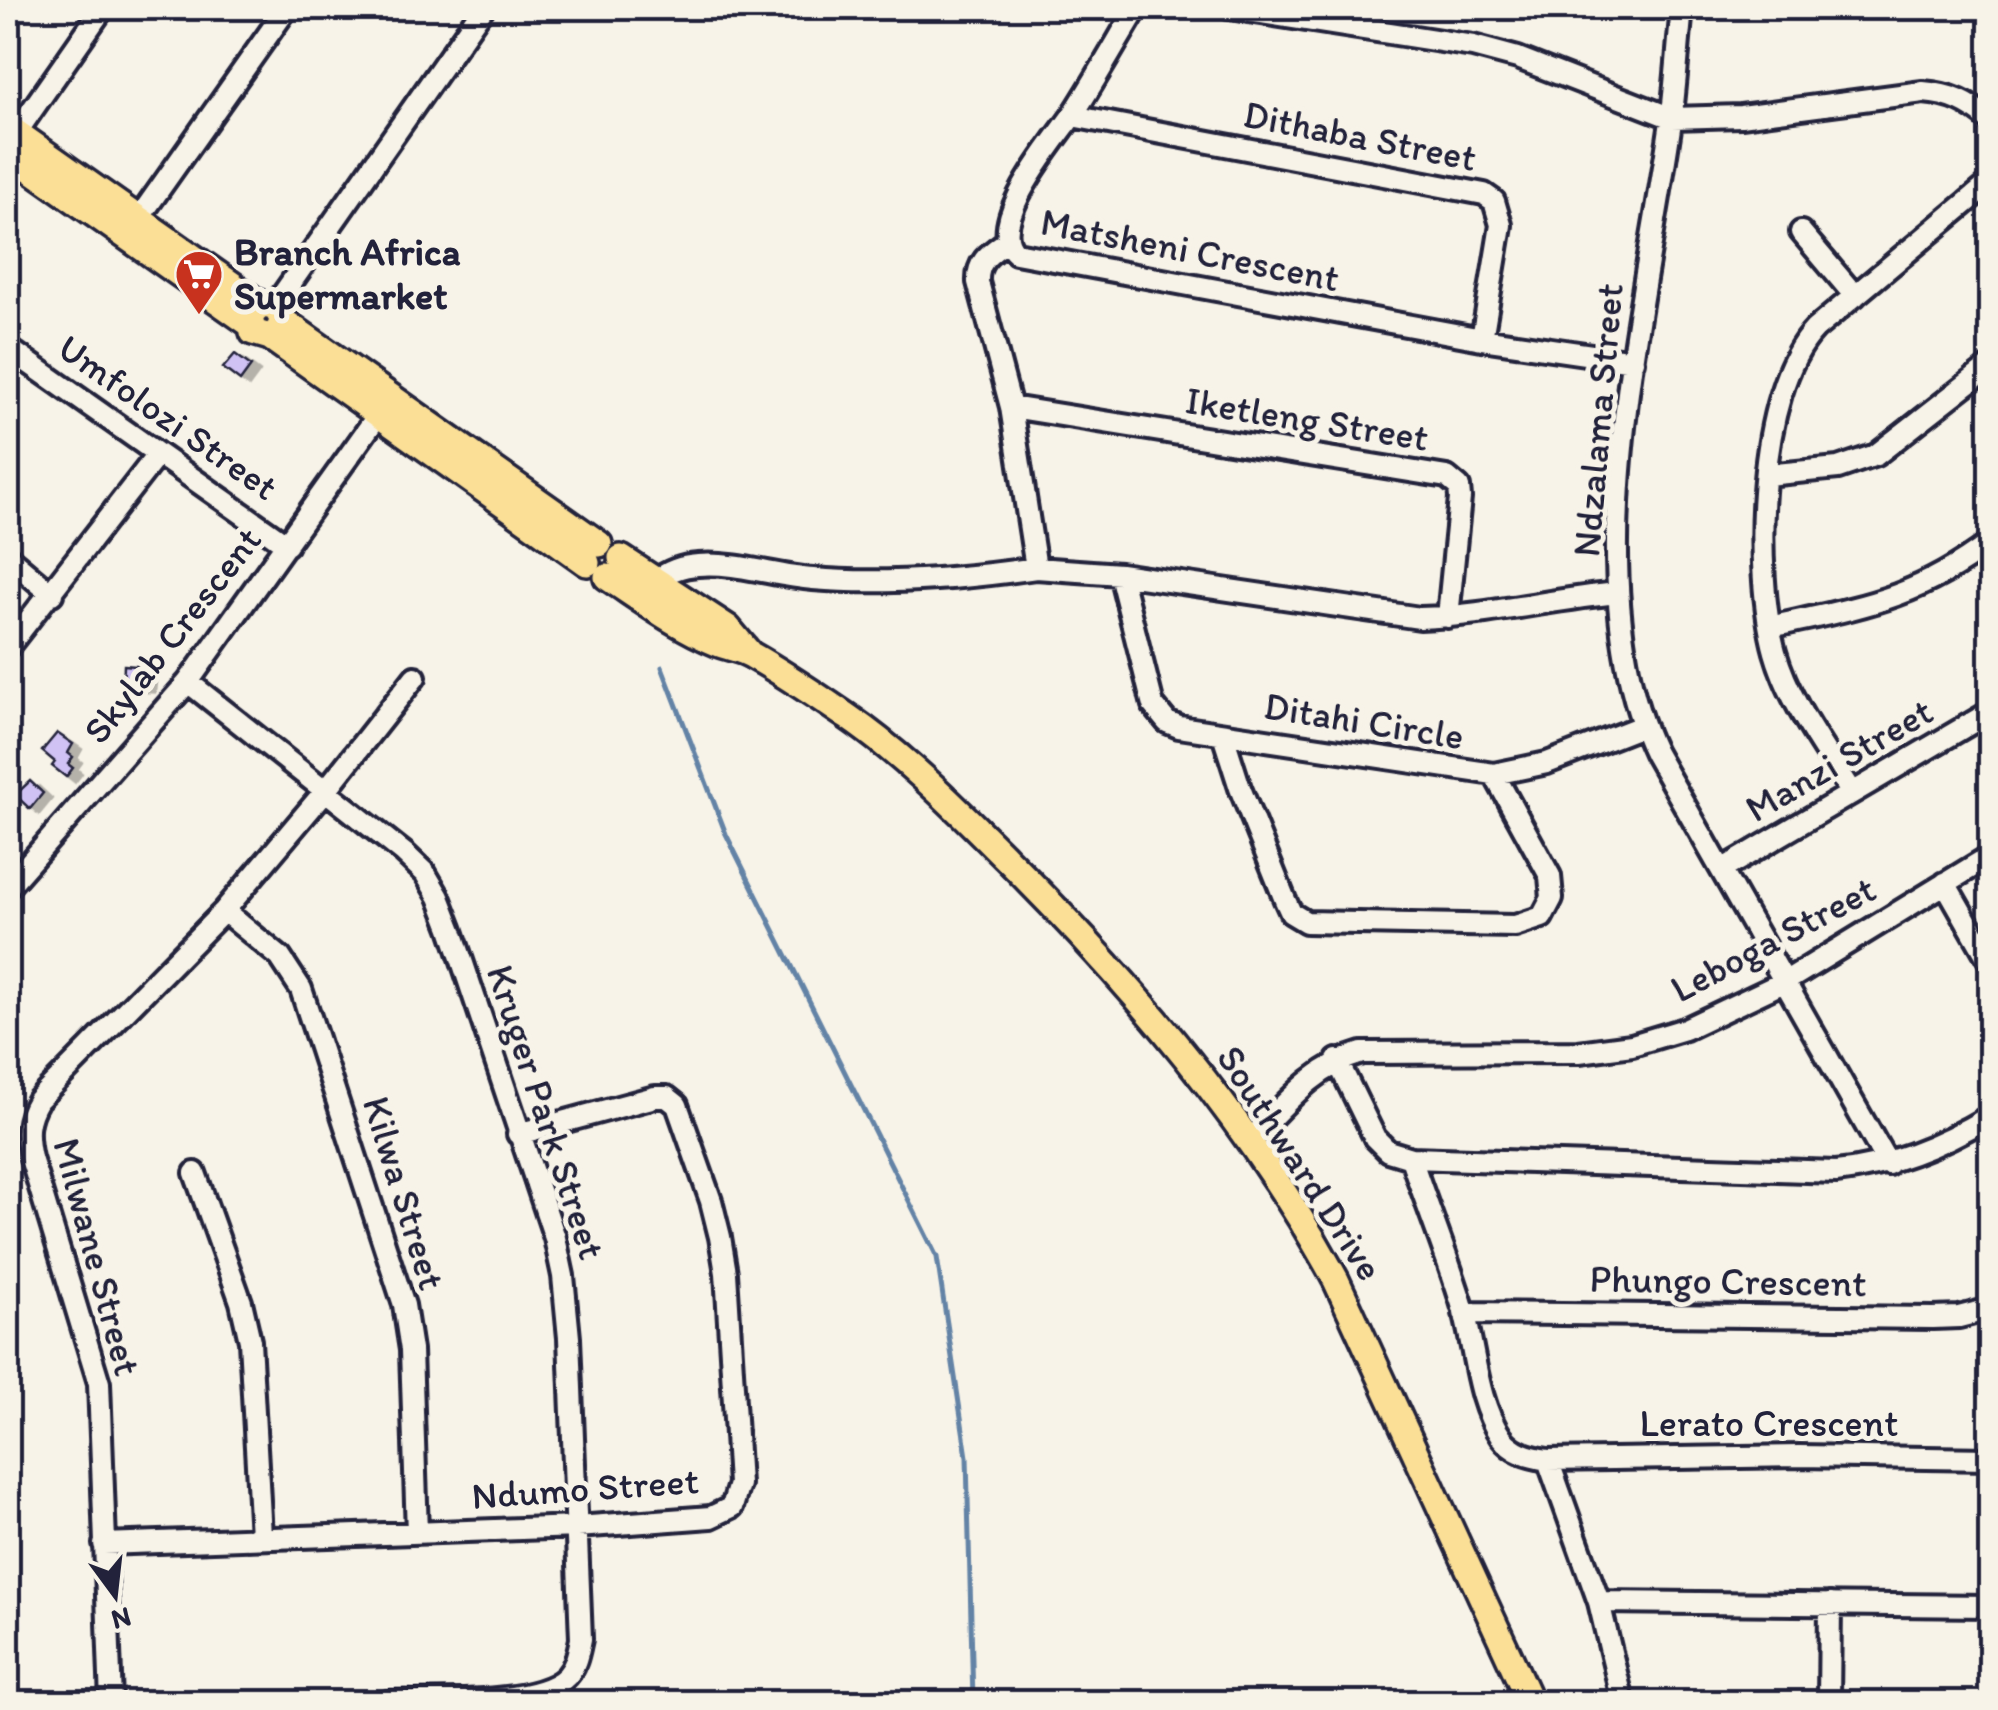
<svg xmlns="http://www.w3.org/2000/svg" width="1998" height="1710" font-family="Itim,sans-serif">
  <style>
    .built { fill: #ebe4ec }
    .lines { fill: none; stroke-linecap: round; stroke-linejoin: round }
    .stream { stroke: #6483a6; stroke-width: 5 }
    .building { fill: #d0c2f4; stroke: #22223b; stroke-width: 2.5; filter: url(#shadow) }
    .minor-casing { stroke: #22223b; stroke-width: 28 }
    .major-casing { stroke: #22223b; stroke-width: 32 }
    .minor { stroke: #f7f3e8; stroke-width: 20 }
    .major { stroke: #fbdf96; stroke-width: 25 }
    .labels { text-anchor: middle; stroke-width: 10; stroke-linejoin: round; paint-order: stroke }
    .street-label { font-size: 38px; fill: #22223b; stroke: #f7f3e8 }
    .poi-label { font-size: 38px; font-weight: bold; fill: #22223b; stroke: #f7f3e8; text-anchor: start }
  </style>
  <defs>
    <filter id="shadow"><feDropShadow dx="9" dy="5.5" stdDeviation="0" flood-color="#0004"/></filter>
  </defs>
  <rect width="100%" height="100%" fill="#f7f3e8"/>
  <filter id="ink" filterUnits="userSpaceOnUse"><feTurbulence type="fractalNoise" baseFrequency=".01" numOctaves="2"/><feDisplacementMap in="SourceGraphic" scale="20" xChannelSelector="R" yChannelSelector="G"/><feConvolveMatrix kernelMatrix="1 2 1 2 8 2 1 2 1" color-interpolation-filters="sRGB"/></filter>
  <g filter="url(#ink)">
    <path class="built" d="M8,1371L12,1387L23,1627H8Z"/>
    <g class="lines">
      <path class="stream" d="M662,667L726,834L937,1257L967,1457L973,1702"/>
    </g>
    <path class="building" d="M235,354L251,366L240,381L223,368Z
      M124,665L148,667L146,687L123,686Z
      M57,733L73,744L68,753L73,757L68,764L73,768L66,777L52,766L55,762L42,751Z
      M30,781L43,793L30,809L15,795Z"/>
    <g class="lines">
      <g class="minor-casing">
        <path id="minor" d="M1137,8C1116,43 1096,79 1074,113C1057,139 983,224 1016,253L1482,339L1633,361
          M1229,8L1473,46L1518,58L1672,118L1741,116L1923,92C1951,94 1970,103 1990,121
          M1682,8C1678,45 1676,84 1671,121C1645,305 1573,581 1655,753L1888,1164
          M1072,116L1484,194L1494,201L1501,225L1482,339
          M16,133L103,8
          M139,218L287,8
          M1801,232L1855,296
          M1007,241C991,253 977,260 978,282L1011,407L1036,568L1120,574L1420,618C1486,616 1552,599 1618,593
          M274,307L483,8
          M8,348L287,545
          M1011,407L1447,477L1459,487L1460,498L1448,617
          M1766,475L1838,468L1876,455L1990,366
          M8,557L52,594
          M1120,574L1153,705L1167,722L1179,727L1494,774L1547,763L1642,726
          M655,581C669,571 681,566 698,565C737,562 774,576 813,579C883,585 967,578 1036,568
          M1770,627C1859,607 1915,600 1990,543
          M8,647L158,454
          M188,682L404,853L425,873L439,897L451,928L555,1238L563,1276L569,1338L581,1639C578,1653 576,1666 567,1676C538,1707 430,1701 388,1702
          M1223,735L1240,788L1285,900L1291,913L1306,922L1515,926L1542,917L1552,898L1550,876L1494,774
          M1851,792C1824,748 1789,702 1775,652C1753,572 1756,391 1815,329L1990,183
          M1723,869L1990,712
          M1945,883L1990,962
          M8,887L188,682L378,415
          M224,911L280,957L301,989L404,1305L411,1350L417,1533
          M1337,1060L1375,1138L1388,1151L1411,1158L1836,1172C1892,1166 1942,1145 1990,1116
          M1249,1141C1283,1107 1314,1066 1362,1053L1579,1052L1632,1045L1685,1029L1786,981L1990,856
          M1411,1158C1428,1209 1449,1260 1464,1311C1475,1351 1477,1402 1501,1437C1513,1453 1529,1457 1548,1460L1799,1456L1990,1459
          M195,1173L241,1302L250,1341L261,1536
          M1464,1313L1933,1318L1959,1317L1990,1309
          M1548,1460L1599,1602L1623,1702
          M104,1544L577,1527L711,1517L732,1507L739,1484L726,1273L720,1237L711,1201L677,1105L667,1097H655L518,1134
          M1599,1602L1990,1606
          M111,1702L99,1383L31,1158C26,1135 26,1120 38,1100L224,911L326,790L415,677
          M1829,1702L1830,1604"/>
      </g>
      <g class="major-casing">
        <path id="major" d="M8,127L261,305
          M8,153L249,323
          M282,320L599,544
          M270,337L280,329L282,317L274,307L261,305L250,316L253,332L270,337L587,563
          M621,558L728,628L749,653
          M607,577C642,600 678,627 717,643C729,648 742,649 753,656C785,674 817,696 848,717C906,757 957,809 1006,858C1133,985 1250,1122 1336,1280L1530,1702"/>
      </g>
      <use href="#minor" class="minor"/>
      <use href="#major" class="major"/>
    </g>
  </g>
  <defs>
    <g id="supermarket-pin" transform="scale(2.5)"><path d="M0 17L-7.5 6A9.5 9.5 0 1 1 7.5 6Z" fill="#c8321e" stroke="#f7f3e8"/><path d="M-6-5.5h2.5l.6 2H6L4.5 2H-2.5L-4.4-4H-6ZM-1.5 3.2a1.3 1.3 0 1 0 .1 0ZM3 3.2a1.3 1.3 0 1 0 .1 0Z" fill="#fff"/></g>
  </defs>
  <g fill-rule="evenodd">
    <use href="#supermarket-pin" x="199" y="274"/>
  </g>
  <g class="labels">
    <g class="street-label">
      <text transform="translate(1360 136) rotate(11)" y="13">Dithaba Street</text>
      <text transform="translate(1190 250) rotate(11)" y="13">Matsheni Crescent</text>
      <text transform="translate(168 417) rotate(35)" y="13">Umfolozi Street</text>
      <text transform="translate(1307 419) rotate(9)" y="13">Iketleng Street</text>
      <text transform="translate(1598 420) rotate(-85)" y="13">Ndzalama Street</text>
      <text transform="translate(172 635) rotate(-52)" y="13">Skylab Crescent</text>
      <text transform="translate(1364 721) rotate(9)" y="13">Ditahi Circle</text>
      <text transform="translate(1839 760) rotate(-30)" y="13">Manzi Street</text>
      <text transform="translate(1773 939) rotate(-28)" y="13">Leboga Street</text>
      <text transform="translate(546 1112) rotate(72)" y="13">Kruger Park Street</text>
      <text transform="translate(1300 1163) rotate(57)" y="13">Southward Drive</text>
      <text transform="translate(404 1193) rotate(73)" y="13">Kilwa Street</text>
      <text transform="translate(97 1257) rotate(75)" y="13">Milwane Street</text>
      <text transform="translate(1728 1281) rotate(1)" y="13">Phungo Crescent</text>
      <text x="1769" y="1436">Lerato Crescent</text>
      <text transform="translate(585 1488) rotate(-4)" y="13">Ndumo Street</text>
    </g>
    <g class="poi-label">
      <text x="234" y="265">Branch Africa<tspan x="234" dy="44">Supermarket</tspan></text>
    </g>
  </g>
  <rect width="1998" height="1710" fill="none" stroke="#f7f3e8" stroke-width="40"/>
  <rect x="20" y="20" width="1958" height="1670" fill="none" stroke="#22223b" stroke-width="4" filter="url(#ink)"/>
  <g transform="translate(115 1595) rotate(165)" stroke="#f7f3e8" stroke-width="8" paint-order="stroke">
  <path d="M0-8L18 38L0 25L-18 38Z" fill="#22223b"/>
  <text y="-15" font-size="28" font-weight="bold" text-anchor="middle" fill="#22223b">N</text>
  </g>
</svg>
